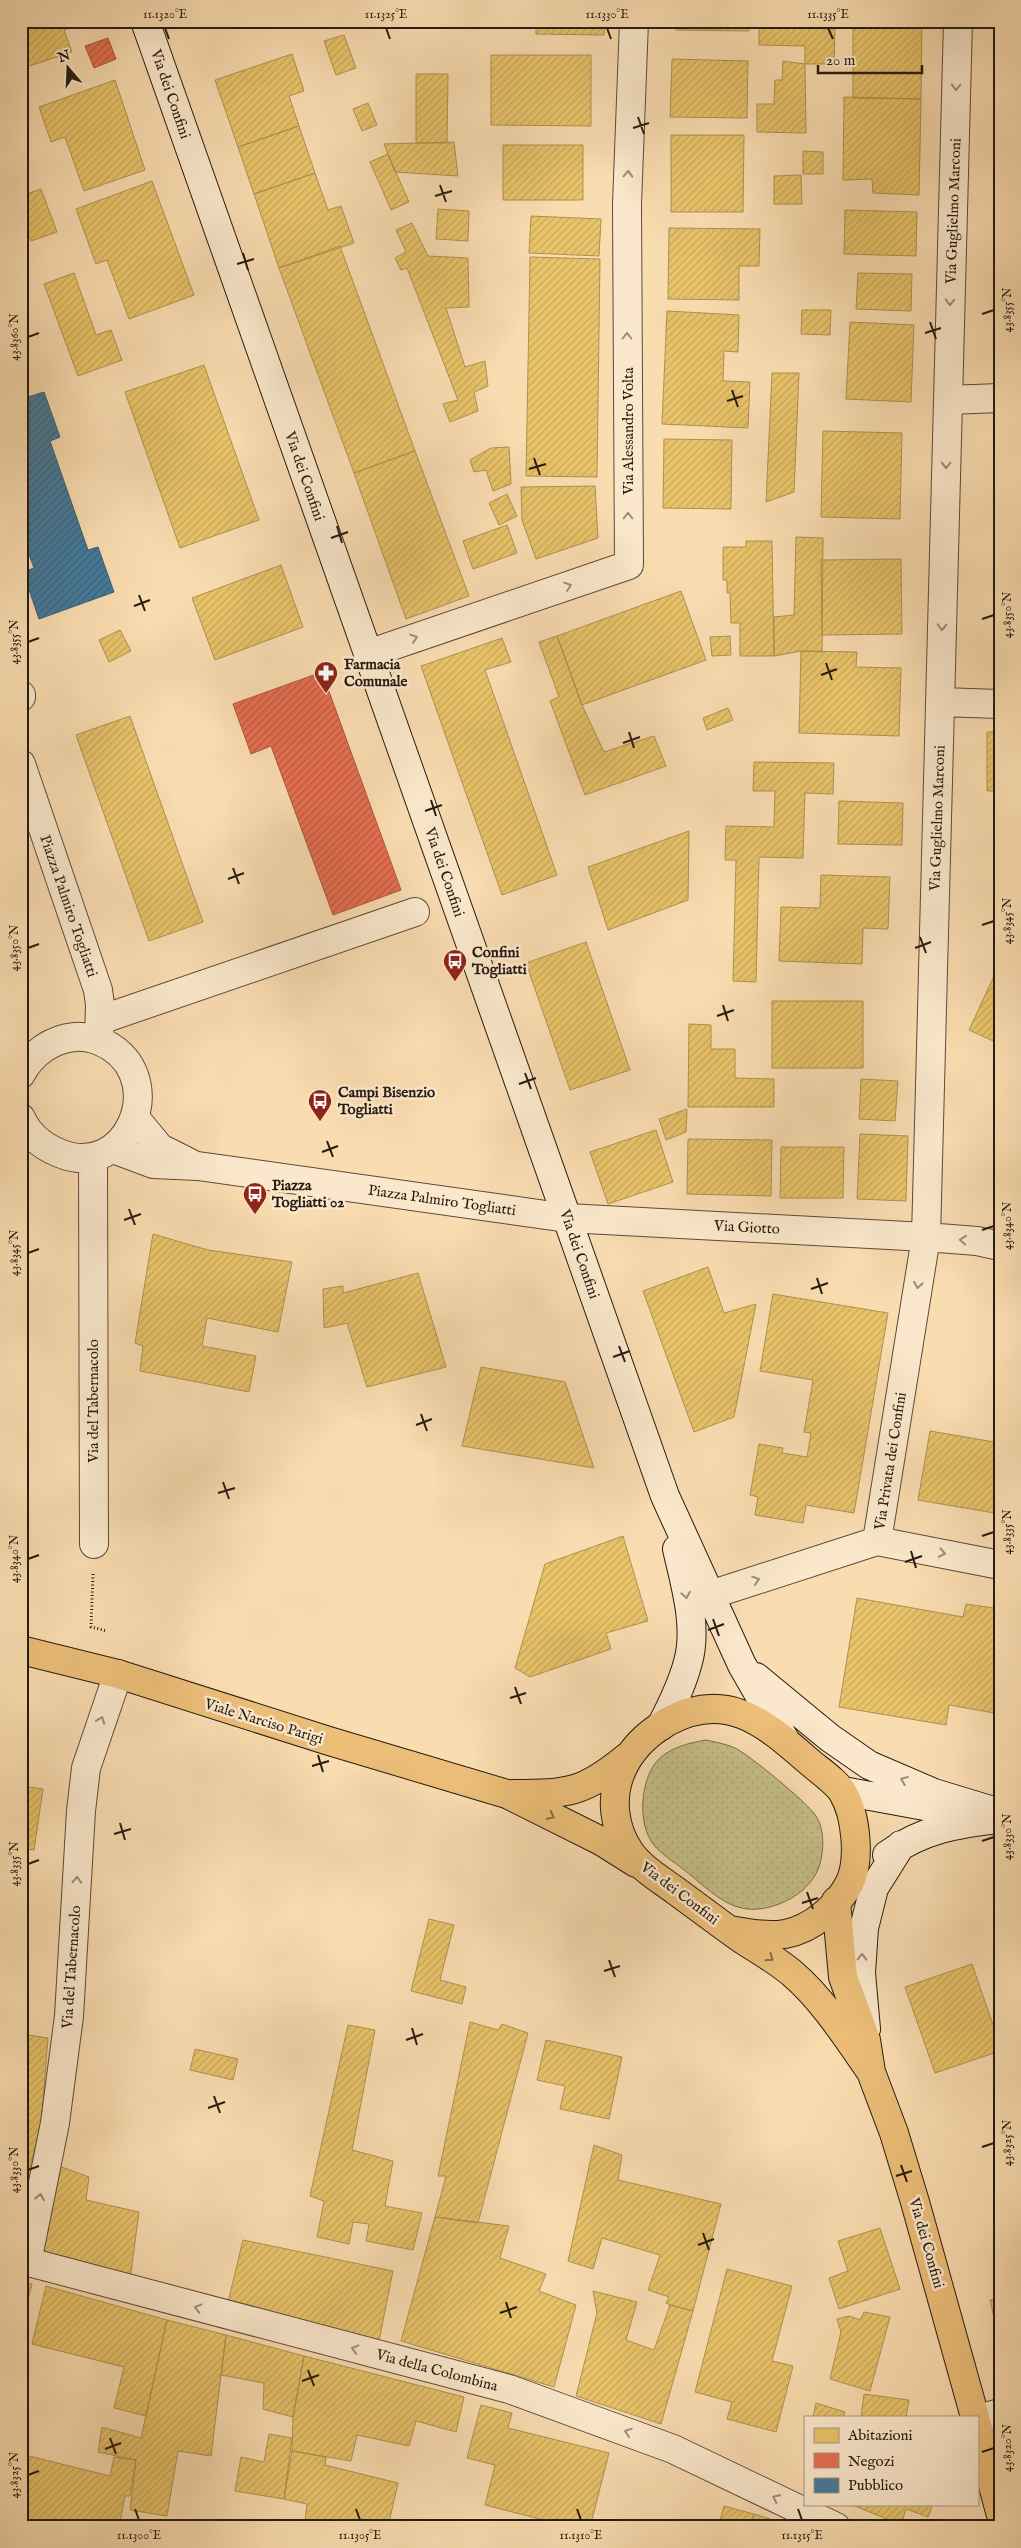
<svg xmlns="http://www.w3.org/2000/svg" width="1021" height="2548" font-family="'IM FELL English',serif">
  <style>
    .grass { fill: url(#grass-dots); stroke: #766c4c }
    .homes { fill: url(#homes-hatch); stroke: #ae914f }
    .shops { fill: url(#shops-hatch); stroke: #ad563e }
    .public { fill: url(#public-hatch); stroke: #3c5e73 }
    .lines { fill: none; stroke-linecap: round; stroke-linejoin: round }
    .street-casing { stroke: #5b4b39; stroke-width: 30 }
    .secondary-casing { stroke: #261b11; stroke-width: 30 }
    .primary-casing { stroke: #261b11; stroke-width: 30 }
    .path { stroke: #261b11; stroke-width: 3; stroke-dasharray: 1 2.5; stroke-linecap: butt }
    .street { stroke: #fbe8cc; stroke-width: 28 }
    .secondary { stroke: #fbe8cc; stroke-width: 28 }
    .primary { stroke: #ecbe78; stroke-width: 28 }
    .oneway { stroke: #9b8c78 }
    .oneway2 { stroke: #896c44 }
    .ticks { fill: none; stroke: #261b11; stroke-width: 2 }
    .labels { text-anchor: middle; stroke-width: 5; stroke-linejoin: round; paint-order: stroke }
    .street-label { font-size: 15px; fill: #261b11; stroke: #fbe8cc }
    .poi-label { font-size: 15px; font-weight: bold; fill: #261b11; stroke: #fbe8cc; text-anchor: start }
    .neatline { fill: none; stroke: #261b11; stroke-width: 2 }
    .ticks-label { font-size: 12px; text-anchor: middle; fill: #261b11 }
  </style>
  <defs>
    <pattern id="grass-dots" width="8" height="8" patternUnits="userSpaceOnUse" patternTransform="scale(1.25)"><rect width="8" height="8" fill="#c5be86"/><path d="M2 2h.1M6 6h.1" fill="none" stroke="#a9a373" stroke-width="1.8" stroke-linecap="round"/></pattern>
    <pattern id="homes-hatch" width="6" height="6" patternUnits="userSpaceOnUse" patternTransform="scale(1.25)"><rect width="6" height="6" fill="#e9c46a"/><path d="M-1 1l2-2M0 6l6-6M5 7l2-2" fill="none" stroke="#c8a85b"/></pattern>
    <pattern id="shops-hatch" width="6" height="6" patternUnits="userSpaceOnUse" patternTransform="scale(1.25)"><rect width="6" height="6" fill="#e76f51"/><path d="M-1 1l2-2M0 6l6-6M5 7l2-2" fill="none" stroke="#bb5a42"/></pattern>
    <pattern id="public-hatch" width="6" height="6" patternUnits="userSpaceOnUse" patternTransform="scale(1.25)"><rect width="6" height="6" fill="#457b9d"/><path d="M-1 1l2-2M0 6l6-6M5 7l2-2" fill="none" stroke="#39647f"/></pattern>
  </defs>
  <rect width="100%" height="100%" fill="#f9dcb0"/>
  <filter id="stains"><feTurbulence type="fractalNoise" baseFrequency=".004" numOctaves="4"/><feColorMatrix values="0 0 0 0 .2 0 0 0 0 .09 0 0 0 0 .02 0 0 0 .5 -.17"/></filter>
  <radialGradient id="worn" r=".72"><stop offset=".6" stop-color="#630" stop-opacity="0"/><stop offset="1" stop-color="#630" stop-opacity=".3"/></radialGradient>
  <path class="grass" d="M706,1740C715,1742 726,1744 735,1748C748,1754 808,1803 816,1816C825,1830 824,1851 819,1867C813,1884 796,1898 779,1904C735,1921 715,1894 683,1869C674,1862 661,1854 654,1845C637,1825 640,1779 658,1760C671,1747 689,1743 706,1740Z"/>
  <path class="homes" d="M21,21H88L64,30L72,52L23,68Z
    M536,21H605L604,35L536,34Z
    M676,21H749V31L676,30Z
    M803,21H853V26H835L834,64H805V46L759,45V26H802Z
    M853,21H922L921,99L853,98Z
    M344,35L356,68L336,75L324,41Z
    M292,54L304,91L289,96L299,126L238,147L215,80Z
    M491,55H591V126L491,125Z
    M672,59L748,61L747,118L670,117Z
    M783,61L805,64L806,133L757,132V104H774L775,80H782Z
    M416,74H448L447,143H416Z
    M115,80L145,170L84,191L65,137L51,142L39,107Z
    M844,97L921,99L919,195L873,193L872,179L843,180Z
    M368,103L377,125L362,131L353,109Z
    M299,126L315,173L254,194L238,147Z
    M671,135H744L743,212H671Z
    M454,142L458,176L395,172L384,144Z
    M503,145H583V200H503Z
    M803,151L823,152V174H803Z
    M388,154L409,202L391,210L370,162Z
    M315,173L328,210L341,206L354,243L279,268L254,194Z
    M801,175L802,204H774V176Z
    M152,181L194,295L129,319L107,260L96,264L76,209Z
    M41,189L57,232L31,241L21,215V196Z
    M438,209L469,211L468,241L436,239Z
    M845,210L917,212L916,256L844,254Z
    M531,216L601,219L599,256L529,253Z
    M412,223L428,256L468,258L469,307L446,308L465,367L485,361L488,386L474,392L478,411L450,422L443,404L458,400L407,268L401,270L395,258L406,252L396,230Z
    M669,228L760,229L759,266H739V300L668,299Z
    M340,246L415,451L354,473L279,268Z
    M530,257L600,259L597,477L526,476Z
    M74,273L96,335L111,330L122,360L78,376L44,284Z
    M858,273L912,274L911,311L856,309Z
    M802,310H831L830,335L801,334Z
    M667,311L739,315L738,352L724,351L723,381L750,382L748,428L662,424Z
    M850,322L914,325L911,402L846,399Z
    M204,365L259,520L180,548L125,392Z
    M772,373H799L794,492L766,502Z
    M823,431L902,433L900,519L821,517Z
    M664,439L732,440L731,509L663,508Z
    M509,447L511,484L493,491L486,470L474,472L470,460L491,448Z
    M415,451L469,596L406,619L354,473Z
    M595,486L598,538L536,559L522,520L521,487Z
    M507,494L517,516L499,525L489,503Z
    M507,525L517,553L473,569L463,541Z
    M1000,536V675H996Z
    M796,537L823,538L822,652L801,651L774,656V617L794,615Z
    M746,541H772L774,656H740V623H731L730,593H727V580H723V547H746Z
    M901,559L902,634L822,635L821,560Z
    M281,565L303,627L215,660L192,598Z
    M681,591L706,660L582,705L557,636Z
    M120,630L131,651L109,662L99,640Z
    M557,636L582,705L604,752L654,736L666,766L585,795L550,701L559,697L539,642Z
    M730,636L731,655L712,656L710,637Z
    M502,638L511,662L485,670L557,875L502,895L421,666Z
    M801,651L857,652L856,667L901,668L899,736L799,733Z
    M728,708L733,720L707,730L703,718Z
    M130,716L203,922L149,941L76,735Z
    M987,732H1000V791H987Z
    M754,762L834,763L833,794L805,793L803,858L759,857L756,982L733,981L736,860H725L726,826L774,827L775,791H753Z
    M839,801L903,803L902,845L838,844Z
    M689,831L688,900L608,930L588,867Z
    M821,875L890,877L888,929L863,928L862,964L779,961L781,907L820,908Z
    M586,942L630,1070L570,1090L526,963Z
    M994,976L1000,979V1044L969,1030Z
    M772,1001H863V1068H772Z
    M689,1024L711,1025V1049H735V1078L774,1079V1107H688Z
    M861,1079L898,1081L895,1121L859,1119Z
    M687,1109L686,1132L666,1140L659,1119Z
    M656,1130L673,1182L608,1204L590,1152Z
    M860,1134L908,1136L906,1201L857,1199Z
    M688,1139L772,1140L771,1196L687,1194Z
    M781,1147H844L843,1198H780Z
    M153,1234L208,1250L292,1262L278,1332L207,1318L202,1346L256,1356L249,1392L140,1371L143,1346L135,1343Z
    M708,1267L724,1313L756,1304L734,1417L694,1432L643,1291Z
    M418,1273L446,1367L367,1387L347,1323L324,1328L323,1289L343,1286V1293Z
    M773,1294L888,1313L854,1513L806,1505L803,1523L755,1515L758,1497L750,1495L759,1444L783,1448L782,1453L807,1457L811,1433L804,1432L813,1380L760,1371Z
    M481,1367L565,1382L594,1468L462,1446Z
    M21,1376L29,1378L21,1418Z
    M930,1431L1000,1443V1514L918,1500Z
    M623,1536L648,1621L606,1633L611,1649L530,1677L515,1668L545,1564Z
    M857,1598L963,1617L966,1604L1000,1609V1714L949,1705L946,1725L839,1707Z
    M21,1786L43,1789L34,1850L21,1848Z
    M21,1876L29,1877L21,1904Z
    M429,1919L454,1925L440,1980L466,1987L462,2004L411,1991Z
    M972,1964L1000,2045V2051L935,2073L905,1987Z
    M470,2022L498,2030L502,2024L528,2033L478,2223L435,2217L446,2176H438Z
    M348,2025L375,2030L352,2150L393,2161L385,2206L422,2213L413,2250L366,2241L369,2224L353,2222L349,2244L317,2237L324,2201L310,2196Z
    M21,2034L48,2038L41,2126L21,2200Z
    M546,2040L622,2057L609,2119L560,2109L565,2086L537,2080Z
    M195,2049L238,2059L233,2080L190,2070Z
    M594,2145L622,2155L618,2180L721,2204L693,2311L670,2305L666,2303L669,2297L648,2290L660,2255L602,2238L593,2269L568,2261Z
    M59,2166L89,2177L86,2200L139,2212L130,2280L40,2252Z
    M435,2217L509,2226L500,2258L546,2274L539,2291L576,2305L554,2387L401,2341Z
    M880,2228L900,2289L839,2309L829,2278L848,2271L838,2241Z
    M243,2240L393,2271L378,2346L227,2306Z
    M727,2269L792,2286L772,2361L793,2366L776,2432L727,2419L732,2402L695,2392Z
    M21,2281L32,2284L21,2327Z
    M46,2286L167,2320L146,2416L114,2408L124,2367L32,2344Z
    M593,2291L637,2302L626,2340L654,2350L670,2305L693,2311L661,2424L576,2396L597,2313Z
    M1000,2298V2344L990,2300Z
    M864,2312L890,2317L870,2391L830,2379L841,2332L837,2319L849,2316L860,2320Z
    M167,2320L226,2335L211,2456L178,2451L167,2516L130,2510L136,2460L98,2452L102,2427L141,2438Z
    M226,2335L304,2356L293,2417L263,2409L264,2383L221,2375Z
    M304,2356L464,2397L456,2432L416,2421L409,2446L357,2435L351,2461L292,2451L293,2417Z
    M864,2394L909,2400L906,2417H861Z
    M816,2403L845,2412L844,2417H813Z
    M481,2405L512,2413L508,2428L609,2453L590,2527H571L485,2505L495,2465L467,2458Z
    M269,2434L292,2438L284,2499L235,2491L241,2457L264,2462Z
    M292,2451L326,2457L325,2465L398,2483L388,2527H325L305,2521L307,2504L284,2499Z
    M21,2454L110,2476L114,2457L136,2460L130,2496H125L119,2527H21Z
    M850,2504H933L928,2517L906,2509L901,2525Z
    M724,2506L754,2514L750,2527H718Z
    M754,2514L786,2524L791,2527H750Z"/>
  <path class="shops" d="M108,38L116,59L94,68L85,46Z
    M322,672L401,890L333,915L271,746L251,754L233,704Z"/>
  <path class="public" d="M44,392L60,437L50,441L88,550L98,547L114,592L39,619L23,572L34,568L28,552L21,554V399Z"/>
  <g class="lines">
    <g class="street-casing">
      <path id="street" d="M948,400L1000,398
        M368,654L629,565L627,204L634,21
        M21,695V697
        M940,702L1000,704
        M21,764L98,990L100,1005L99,1038
        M100,1020L415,912
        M21,1074C32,1053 52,1039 75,1037C89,1036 99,1040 111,1047C168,1084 126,1181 59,1153C42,1146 29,1136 21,1118
        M136,1119L160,1148L190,1163
        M113,1149L153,1164L198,1166L567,1218L926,1237L977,1241L1000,1246
        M93,1157L94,1544
        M877,1541L926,1237L958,21
        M710,1595L877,1541L1000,1565
        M21,2260L509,2389L673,2449L836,2527
        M27,2262L55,2123L69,2016L81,1811L86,1768L118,1674
        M977,2419L1000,2413"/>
    </g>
    <g class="secondary-casing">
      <path id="secondary" d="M145,21L665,1496L742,1665L785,1740
        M756,1677L830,1738L869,1765L934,1793L1000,1813
        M661,1726C672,1705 682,1685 688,1662C698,1627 685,1584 677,1549
        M843,1791L946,1810
        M887,1855C921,1830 958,1823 1000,1819
        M866,2029L861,1973L864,1928L874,1888L901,1845"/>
    </g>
    <g class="primary-casing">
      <path id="primary" d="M21,1650L118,1674L329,1741L507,1794L601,1841L636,1863
        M513,1794C569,1794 583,1793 627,1757
        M836,1901L843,1977L866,2040L871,2072L894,2133L915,2202L975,2417
        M730,1930C748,1933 767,1937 785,1934C812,1929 837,1907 849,1884C861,1861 856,1815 843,1793C836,1781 817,1769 806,1759C763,1721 724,1690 667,1722C645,1735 630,1750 621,1772C610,1798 614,1829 630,1852C641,1868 660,1879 676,1891C698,1907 720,1924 743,1940C760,1951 778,1961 793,1974C824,2001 848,2039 871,2072
        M977,2425L1000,2512"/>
    </g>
    <path class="path" d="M93,1574L91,1627L107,1631"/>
    <use href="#street" class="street"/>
    <use href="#secondary" class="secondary"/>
    <use href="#primary" class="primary"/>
  </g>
  <defs><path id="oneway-chevron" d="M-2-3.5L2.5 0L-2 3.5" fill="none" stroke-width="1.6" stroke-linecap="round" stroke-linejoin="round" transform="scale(1.25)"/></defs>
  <g class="oneway">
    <use href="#oneway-chevron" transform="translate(956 87) rotate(92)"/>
    <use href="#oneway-chevron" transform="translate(628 174) rotate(-88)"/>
    <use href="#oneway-chevron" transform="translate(950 302) rotate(92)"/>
    <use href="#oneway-chevron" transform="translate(627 336) rotate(-90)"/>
    <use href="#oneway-chevron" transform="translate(946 465) rotate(91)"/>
    <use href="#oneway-chevron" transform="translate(628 516) rotate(-90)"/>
    <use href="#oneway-chevron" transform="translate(568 586) rotate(-19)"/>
    <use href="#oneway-chevron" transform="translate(942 627) rotate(91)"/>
    <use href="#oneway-chevron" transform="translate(414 638) rotate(-19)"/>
    <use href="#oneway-chevron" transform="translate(963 1240) rotate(-175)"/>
    <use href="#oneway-chevron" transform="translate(918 1285) rotate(99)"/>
    <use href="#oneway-chevron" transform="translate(942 1553) rotate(11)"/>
    <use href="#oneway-chevron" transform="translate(756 1580) rotate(-18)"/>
    <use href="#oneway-chevron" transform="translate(686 1595) rotate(80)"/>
    <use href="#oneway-chevron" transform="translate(101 1720) rotate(-70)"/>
    <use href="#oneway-chevron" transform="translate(904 1780) rotate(-157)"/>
    <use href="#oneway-chevron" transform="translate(77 1880) rotate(-87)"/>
    <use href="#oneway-chevron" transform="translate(862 1957) rotate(-89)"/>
    <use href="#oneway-chevron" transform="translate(40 2197) rotate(-79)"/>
    <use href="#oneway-chevron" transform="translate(198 2308) rotate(-165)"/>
    <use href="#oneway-chevron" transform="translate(355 2349) rotate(-165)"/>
    <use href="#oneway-chevron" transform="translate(628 2432) rotate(-161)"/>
    <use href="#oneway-chevron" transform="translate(776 2498) rotate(-154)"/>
  </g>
  <g class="oneway2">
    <use href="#oneway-chevron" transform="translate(551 1816) rotate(26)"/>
    <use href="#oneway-chevron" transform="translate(770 1958) rotate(35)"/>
  </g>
  <path class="ticks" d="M165,28L169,39M386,28L390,39M607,28L611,39M828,28L833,39M638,117L644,134M633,128L649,123M440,185L446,202M435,196L452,191M243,253L248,270M237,264L254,259M982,314L994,310M930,322L936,339M925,333L941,328M28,337L39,333M732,390L738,407M727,401L743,396M534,458L540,475M529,469L546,464M337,526L342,543M331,538L348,532M139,595L145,611M134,606L150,600M982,619L994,615M28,642L39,638M826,663L832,680M821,675L837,669M629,732L634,748M623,743L640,737M431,800L436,816M425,811L442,805M233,868L239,884M228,879L244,873M982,925L994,921M920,937L926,953M28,948L39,944M915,948L931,942M723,1005L728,1021M717,1016L734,1010M525,1073L531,1089M519,1084L536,1078M327,1141L333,1157M322,1152L338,1146M129,1209L135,1225M124,1220L141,1214M982,1230L994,1226M28,1253L39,1249M817,1278L822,1294M811,1289L828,1283M619,1346L625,1362M613,1357L630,1351M421,1414L427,1431M416,1425L432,1419M223,1482L229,1499M218,1493L235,1488M982,1536L994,1532M911,1551L916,1568M28,1559L39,1555M905,1562L922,1556M713,1619L719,1636M708,1630L724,1624M515,1687L521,1704M510,1698L526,1693M318,1755L323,1772M312,1766L329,1761M120,1823L125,1840M114,1834L131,1829M982,1841L994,1837M28,1864L39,1860M807,1892L813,1909M802,1903L818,1898M609,1960L615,1977M604,1971L620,1966M412,2028L417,2045M406,2040L423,2034M214,2096L220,2113M208,2108L225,2102M982,2147L994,2143M901,2165L907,2182M28,2170L39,2166M896,2176L912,2171M703,2233L709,2250M698,2245L714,2239M506,2302L511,2318M500,2313L517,2307M308,2370L314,2386M302,2381L319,2375M110,2438L116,2454M105,2449L121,2443M982,2452L994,2448M28,2475L39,2471M135,2509L139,2520M356,2509L360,2520M577,2509L581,2520M798,2509L802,2520"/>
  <defs>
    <g id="pharmacy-pin" transform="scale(1.25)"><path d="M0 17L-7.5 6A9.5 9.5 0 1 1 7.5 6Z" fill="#8f2418" stroke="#fbe8cc"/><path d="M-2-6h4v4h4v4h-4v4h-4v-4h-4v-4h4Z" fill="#fff"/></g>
    <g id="bus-pin" transform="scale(1.25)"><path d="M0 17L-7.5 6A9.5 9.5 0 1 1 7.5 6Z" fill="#8f2418" stroke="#fbe8cc"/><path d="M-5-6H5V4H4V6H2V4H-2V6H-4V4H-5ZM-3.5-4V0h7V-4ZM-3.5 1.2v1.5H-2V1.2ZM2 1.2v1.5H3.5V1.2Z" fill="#fff"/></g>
  </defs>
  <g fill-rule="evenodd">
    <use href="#pharmacy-pin" x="326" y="673"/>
    <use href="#bus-pin" x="455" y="961"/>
    <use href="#bus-pin" x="320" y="1101"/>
    <use href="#bus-pin" x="255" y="1194"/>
  </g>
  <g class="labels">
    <g class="street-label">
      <text transform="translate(171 94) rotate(71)" y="5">Via dei Confini</text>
      <text transform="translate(953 211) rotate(-88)" y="5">Via Guglielmo Marconi</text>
      <text transform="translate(628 431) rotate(-90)" y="5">Via Alessandro Volta</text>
      <text transform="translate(305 476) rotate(71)" y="5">Via dei Confini</text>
      <text transform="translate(937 818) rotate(-88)" y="5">Via Guglielmo Marconi</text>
      <text transform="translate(445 872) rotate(71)" y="5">Via dei Confini</text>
      <text transform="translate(69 906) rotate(71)" y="5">Piazza Palmiro Togliatti</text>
      <text transform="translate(442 1200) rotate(8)" y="5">Piazza Palmiro Togliatti</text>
      <text transform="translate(747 1227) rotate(3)" y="5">Via Giotto</text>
      <text transform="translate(580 1254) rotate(71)" y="5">Via dei Confini</text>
      <text transform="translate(93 1401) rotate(-90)" y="5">Via del Tabernacolo</text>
      <text transform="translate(890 1461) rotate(-81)" y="5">Via Privata dei Confini</text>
      <text transform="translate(264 1721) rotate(17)" y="5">Viale Narciso Parigi</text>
      <text transform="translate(680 1893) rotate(37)" y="5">Via dei Confini</text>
      <text transform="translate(71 1967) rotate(-86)" y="5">Via del Tabernacolo</text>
      <text transform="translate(927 2243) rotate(74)" y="5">Via dei Confini</text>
      <text transform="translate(437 2370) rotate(15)" y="5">Via della Colombina</text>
    </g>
    <g class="poi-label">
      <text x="344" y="669">Farmacia<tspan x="344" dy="17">Comunale</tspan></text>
      <text x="472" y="957">Confini<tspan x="472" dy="17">Togliatti</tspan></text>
      <text x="338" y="1097">Campi Bisenzio<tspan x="338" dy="17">Togliatti</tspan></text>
      <text x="272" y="1190">Piazza<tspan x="272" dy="17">Togliatti 02</tspan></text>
    </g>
  </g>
  <rect width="1021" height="2548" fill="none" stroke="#f9dcb0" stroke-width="55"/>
  <rect x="804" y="2416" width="175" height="90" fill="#fbe8cc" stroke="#a69681"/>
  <rect x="814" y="2428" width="25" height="15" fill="#e9c46a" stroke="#a69681"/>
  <text x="848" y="2440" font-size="15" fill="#261b11">Abitazioni</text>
  <rect x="814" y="2453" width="25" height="15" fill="#e76f51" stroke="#a69681"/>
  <text x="848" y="2466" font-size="15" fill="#261b11">Negozi</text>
  <rect x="814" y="2478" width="25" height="15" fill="#457b9d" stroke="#a69681"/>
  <text x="848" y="2490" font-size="15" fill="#261b11">Pubblico</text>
  <g transform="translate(68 68) rotate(341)" stroke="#fbe8cc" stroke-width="4" paint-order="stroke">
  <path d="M0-4L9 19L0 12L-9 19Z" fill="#261b11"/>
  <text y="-8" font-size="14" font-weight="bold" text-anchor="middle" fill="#261b11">N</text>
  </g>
  <path d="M818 65v8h104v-8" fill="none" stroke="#261b11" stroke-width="2.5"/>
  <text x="826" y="65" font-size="15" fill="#261b11" stroke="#fbe8cc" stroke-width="4" paint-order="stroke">20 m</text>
  <rect x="28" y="28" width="966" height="2492" class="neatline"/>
  <g class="ticks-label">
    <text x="165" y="18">11.1320°E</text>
    <text x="386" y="18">11.1325°E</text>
    <text x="607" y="18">11.1330°E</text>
    <text x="828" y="18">11.1335°E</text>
    <text transform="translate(1007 310) rotate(-90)" y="4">43.8355°N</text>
    <text transform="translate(14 337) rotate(-90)" y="4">43.8360°N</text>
    <text transform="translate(1007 615) rotate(-90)" y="4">43.8350°N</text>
    <text transform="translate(14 642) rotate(-90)" y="4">43.8355°N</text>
    <text transform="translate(1007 921) rotate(-90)" y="4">43.8345°N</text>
    <text transform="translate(14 948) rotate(-90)" y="4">43.8350°N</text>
    <text transform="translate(1007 1226) rotate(-90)" y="4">43.8340°N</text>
    <text transform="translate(14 1253) rotate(-90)" y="4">43.8345°N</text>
    <text transform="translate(1007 1532) rotate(-90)" y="4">43.8335°N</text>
    <text transform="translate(14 1559) rotate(-90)" y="4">43.8340°N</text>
    <text transform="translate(1007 1837) rotate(-90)" y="4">43.8330°N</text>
    <text transform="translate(14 1864) rotate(-90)" y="4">43.8335°N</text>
    <text transform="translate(1007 2143) rotate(-90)" y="4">43.8325°N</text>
    <text transform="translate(14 2170) rotate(-90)" y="4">43.8330°N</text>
    <text transform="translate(1007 2448) rotate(-90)" y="4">43.8320°N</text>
    <text transform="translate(14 2475) rotate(-90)" y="4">43.8325°N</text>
    <text x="139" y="2539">11.1300°E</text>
    <text x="360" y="2539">11.1305°E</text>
    <text x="581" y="2539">11.1310°E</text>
    <text x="802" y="2539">11.1315°E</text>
  </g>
  <rect width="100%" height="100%" filter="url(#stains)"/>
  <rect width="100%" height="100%" fill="url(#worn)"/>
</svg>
